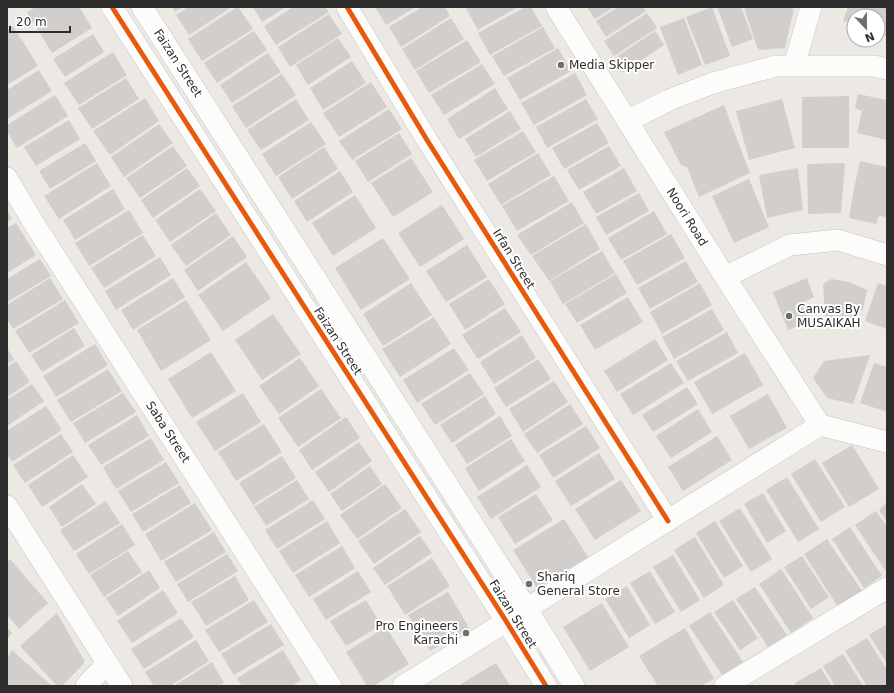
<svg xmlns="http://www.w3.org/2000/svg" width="894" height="693" font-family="'DejaVu Sans',sans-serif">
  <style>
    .building { fill: #d1cecb }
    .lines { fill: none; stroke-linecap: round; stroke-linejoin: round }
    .minor-casing { stroke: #c5c4c5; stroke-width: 22 }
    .minor { stroke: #fcfcfb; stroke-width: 21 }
    .cycleway-casing { stroke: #fff; stroke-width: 8 }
    .cycleway { stroke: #e8590c; stroke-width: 5 }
    .poi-dot { fill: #706f6e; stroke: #fff; stroke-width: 1.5 }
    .labels { text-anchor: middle; stroke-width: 4; stroke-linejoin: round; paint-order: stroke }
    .street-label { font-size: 12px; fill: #2e2e2e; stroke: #fff }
    .poi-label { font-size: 12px; fill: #2e2e2e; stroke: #fff; text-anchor: start }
  </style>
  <rect width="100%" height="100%" fill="#ece8e4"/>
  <path class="building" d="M36,7H79L92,28L52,53L27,12Z
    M172,7H183L175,12Z
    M188,7H232L189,35L176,15Z
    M237,7H238L253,29L202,61L188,39Z
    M253,7H286L262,22Z
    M293,7H325L329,12L276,45L264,26Z
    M375,7H416L386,25Z
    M422,7H445L450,16L401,47L389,27Z
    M470,7H518L478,30L466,9Z
    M525,7H531L542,26L490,55L478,33Z
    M587,7H614L595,19Z
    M618,7H643L646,11L606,37L596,21Z
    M712,7L730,56L705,65L686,17Z
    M717,7H741L753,39L732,47Z
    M744,7H787L794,9L785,48L760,50L757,47Z
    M848,7H887V36L878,33V16H854V24L843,21Z
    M647,13L657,28L614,56L604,41Z
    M329,14L342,34L290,67L278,47Z
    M451,18L464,39L415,70L402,49Z
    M684,18L702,65L678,75L660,27Z
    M13,26L38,66L7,85V30Z
    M543,27L555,48L504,76L492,56Z
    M254,31L267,50L217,83L204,63Z
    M655,31L664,45L622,73L613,59Z
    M93,34L104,52L65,77L53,59Z
    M338,38L351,57L308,85L296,65Z
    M467,40L481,62L429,93L416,71Z
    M558,48L571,71L520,100L507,78Z
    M113,52L127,75L79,105L64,83Z
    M268,53L281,72L232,103L220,85Z
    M352,61L366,83L323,110L310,88Z
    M482,64L495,84L444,115L431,95Z
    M39,70L52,91L7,119V90Z
    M575,73L587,95L534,125L521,103Z
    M282,74L296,95L246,128L232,106Z
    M126,78L139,99L92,129L78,108Z
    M371,82L387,107L339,137L323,113Z
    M495,88L508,109L459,139L447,119Z
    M858,94L887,100V140L857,133L862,111L855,108Z
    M55,95L68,116L17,148L7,131V125Z
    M849,96V148H802V97Z
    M145,98L159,121L110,155L93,131Z
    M296,99L309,120L261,150L247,130Z
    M586,99L598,119L547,148L536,127Z
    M782,99L795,148L749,160L736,111Z
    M724,105L750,173L699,197L687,167L681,165L664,132Z
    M389,109L402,129L352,160L339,141Z
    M510,111L521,129L476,157L465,139Z
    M69,120L80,139L36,166L24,147Z
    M311,122L326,144L276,176L262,154Z
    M597,123L609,143L564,169L552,148Z
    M159,124L173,143L124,177L111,157Z
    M523,131L536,152L487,181L474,160Z
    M399,133L412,154L368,182L355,161Z
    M85,143L96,161L50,189L39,171Z
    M173,146L187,166L140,198L126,178Z
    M609,146L621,166L579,190L567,170Z
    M324,147L338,169L292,199L278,177Z
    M538,153L551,175L501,205L488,184Z
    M411,158L433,192L393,217L371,183Z
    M860,161L887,167V218L879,215L876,224L849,218L854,189Z
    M97,163L111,186L59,219L44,196Z
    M845,163L841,213L808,214L807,164Z
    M187,168L200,186L153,218L141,200Z
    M624,168L637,191L596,214L583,192Z
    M798,168L803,210L767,218L759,175Z
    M340,171L353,192L307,222L294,201Z
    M554,176L569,201L517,231L502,206Z
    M749,179L769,227L734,243L712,196Z
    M113,189L125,209L75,240L63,220Z
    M200,189L216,211L170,242L155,220Z
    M639,193L649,211L606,235L596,217Z
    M355,195L376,228L333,256L312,223Z
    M572,202L584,223L531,255L517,235Z
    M442,205L464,239L420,267L398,233Z
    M7,210L12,219L7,222Z
    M129,210L143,233L89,266L75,243Z
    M654,211L667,234L621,260L608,238Z
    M216,213L231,235L186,266L171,245Z
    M16,223L36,255L7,273V228Z
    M586,224L600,249L549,281L532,256Z
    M671,234L685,258L637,285L623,261Z
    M143,235L156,256L104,288L91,268Z
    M233,236L247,257L198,291L184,270Z
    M383,238L410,279L361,310L335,268Z
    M467,245L487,277L446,302L426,271Z
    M602,251L615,273L563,304L550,281Z
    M160,257L171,275L116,310L105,291Z
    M40,259L51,276L7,302V279Z
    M686,261L698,282L650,309L638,288Z
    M246,262L271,298L223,331L198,295Z
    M616,274L627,293L577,323L565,304Z
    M50,278L63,299L13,329L7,319V305Z
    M173,278L185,297L133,330L121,310Z
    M807,278L814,297L804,302L811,321L788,330L773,292Z
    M489,279L505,304L465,330L449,304Z
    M831,279L849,282L867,290L863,310L858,311L856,323L825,317L823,284Z
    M411,283L432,315L383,346L363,314Z
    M700,283L712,305L662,334L650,312Z
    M878,283L887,286V329L865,321Z
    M628,297L643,322L595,350L580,325Z
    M65,300L79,323L29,353L15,331Z
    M186,300L211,340L161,371L137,330Z
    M505,308L521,332L478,359L462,335Z
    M712,309L724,330L674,359L662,337Z
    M273,314L301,354L262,380L235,340Z
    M434,317L451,344L400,377L382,349Z
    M74,328L85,346L42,372L31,355Z
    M727,332L738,353L688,381L676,361Z
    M522,335L536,358L494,384L480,362Z
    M655,339L668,360L617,392L604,371Z
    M95,344L108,365L56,397L43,376Z
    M7,348L14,360L7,364Z
    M454,348L469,370L417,403L403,380Z
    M211,352L236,391L192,418L168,379Z
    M745,353L763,385L712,414L694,382Z
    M870,355L853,404L827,398L813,378L824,361Z
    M300,358L319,386L279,414L259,386Z
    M538,359L551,379L506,407L494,388Z
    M16,361L30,382L7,397V367Z
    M671,363L684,383L633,415L620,394Z
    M874,363L887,367V412L860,403Z
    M108,369L122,391L71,422L57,400Z
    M470,373L484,394L435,425L421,404Z
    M554,381L568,402L523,432L509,409Z
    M32,384L44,401L7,426V400Z
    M687,387L698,404L653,432L642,415Z
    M321,389L341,418L298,447L278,418Z
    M123,393L136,412L85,443L73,423Z
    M243,393L261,422L215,451L196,422Z
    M768,394L787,428L749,449L730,416Z
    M485,396L496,414L452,443L440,425Z
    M570,404L583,424L537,453L524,434Z
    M46,406L62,430L12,462L7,454V431Z
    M698,409L712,432L671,458L656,436Z
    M137,415L149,436L101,465L88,445Z
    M500,416L512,436L467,464L455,445Z
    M346,417L360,438L312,470L299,450Z
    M264,424L282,452L236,481L218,452Z
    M586,426L600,448L553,478L539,455Z
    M61,434L73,452L25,483L13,465Z
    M717,436L732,460L683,491L668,467Z
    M151,438L164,460L116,489L103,467Z
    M511,439L525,461L479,491L465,468Z
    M359,442L372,461L329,492L315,472Z
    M852,445L879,489L849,507L822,463Z
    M599,453L615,479L571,506L555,481Z
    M73,455L88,477L42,507L28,485Z
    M282,456L296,478L253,505L239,483Z
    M815,459L845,507L821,522L791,474Z
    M166,462L179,483L131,512L118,491Z
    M527,465L541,487L491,519L477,497Z
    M370,466L382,484L342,511L330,494Z
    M787,477L819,529L798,542L766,490Z
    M297,480L309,499L266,526L254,507Z
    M621,480L641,511L595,540L575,509Z
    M82,484L96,504L62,527L49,507Z
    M385,484L402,508L357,539L340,515Z
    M180,485L191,503L143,532L132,514Z
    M763,493L786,531L767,543L744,504Z
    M536,494L553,520L515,544L498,517Z
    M313,500L325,519L277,549L265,530Z
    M106,501L120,523L74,551L60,530Z
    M887,502V522L879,510Z
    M195,503L212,530L161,561L145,534Z
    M740,508L772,559L751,572L719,521Z
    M405,509L421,532L374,564L358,541Z
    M876,511L887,527V573L855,525Z
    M564,519L588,557L537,588L513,550Z
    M327,521L340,543L293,573L279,551Z
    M715,521L743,566L724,578L696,533Z
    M122,524L135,545L89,574L76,554Z
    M850,527L882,576L864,588L832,539Z
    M214,532L226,552L176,582L164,562Z
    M420,536L432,553L385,585L373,568Z
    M695,537L724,585L704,598L674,550Z
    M827,539L862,591L838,607L804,554Z
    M342,546L355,568L309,597L295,575Z
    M128,551L142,572L104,597L90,575Z
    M227,554L238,571L188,602L177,584Z
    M673,555L700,600L681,612L653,567Z
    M802,556L829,597L811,609L784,567Z
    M432,558L450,586L405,615L387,586Z
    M10,559L48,603L19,629L7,615V562Z
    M781,569L813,618L791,633L759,584Z
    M149,570L160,588L118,616L106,598Z
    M358,571L371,592L326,620L313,599Z
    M650,571L675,612L655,624L630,583Z
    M235,576L249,600L206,626L191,602Z
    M627,586L650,625L629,638L605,599Z
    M755,587L787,635L768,647L736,599Z
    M163,590L178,613L132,643L117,621Z
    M448,592L469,628L430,651L408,615Z
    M254,600L268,622L219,652L205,630Z
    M366,600L381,625L346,646L330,621Z
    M733,600L758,638L740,650L714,612Z
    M602,603L629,647L590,671L563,627Z
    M710,612L743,662L722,675L689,626Z
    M57,613L85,662L62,686H57L20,646Z
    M181,618L194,637L144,669L131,649Z
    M271,624L284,645L234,675L221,654Z
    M887,624V663L869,635Z
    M7,627L12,633L7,639Z
    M386,627L409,664L373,686H367L346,652Z
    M685,628L714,679L701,686H658L639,656Z
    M867,638L887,670V686H867L845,651Z
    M196,640L209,661L170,686H154L145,672Z
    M12,650L52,686H7V658Z
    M283,650L301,680L292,686H242L237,678Z
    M843,654L863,686H835L823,666Z
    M212,662L224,683L219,686H174Z
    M496,663L510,686H462L461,684Z
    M821,668L832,686H797L795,683Z"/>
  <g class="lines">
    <g class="minor-casing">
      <path id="minor" d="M112,7L506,621L546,686
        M142,7L527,609L574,686
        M347,7L427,140L668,521
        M556,7L725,277L820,425
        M794,66L811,7
        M627,121L669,100L713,83L776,66H874L887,69
        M7,178L33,222L331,686
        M725,277L790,245L838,240L887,255
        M7,506L122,686
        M86,686L107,663
        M403,686L820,425L887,442
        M725,686L887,588"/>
    </g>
    <use href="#minor" class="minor"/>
    <g class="cycleway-casing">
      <path id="cycleway" d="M112,7L506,621L546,686
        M347,7L427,140L668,521"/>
    </g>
    <use href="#cycleway" class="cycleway"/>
  </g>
  <g class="poi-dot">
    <circle cx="561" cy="65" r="4"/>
    <circle cx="789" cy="316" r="4"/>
    <circle cx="529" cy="584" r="4"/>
    <circle cx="466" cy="633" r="4"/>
  </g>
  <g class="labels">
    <g class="street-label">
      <text transform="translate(178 63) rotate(57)" y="4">Faizan Street</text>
      <text transform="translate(687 217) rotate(58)" y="4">Noori Road</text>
      <text transform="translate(514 259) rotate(58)" y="4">Irfan Street</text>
      <text transform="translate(338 341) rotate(57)" y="4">Faizan Street</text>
      <text transform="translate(168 432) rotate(57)" y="4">Saba Street</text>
      <text transform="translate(513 614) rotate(58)" y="4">Faizan Street</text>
    </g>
    <g class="poi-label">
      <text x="569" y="69">Media Skipper</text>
      <text x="797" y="313">Canvas By<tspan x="797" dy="14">MUSAIKAH</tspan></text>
      <text x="537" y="581">Shariq<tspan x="537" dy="14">General Store</tspan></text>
      <text x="458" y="630" text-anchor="end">Pro Engineers<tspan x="458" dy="14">Karachi</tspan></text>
    </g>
  </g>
  <rect width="894" height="693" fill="none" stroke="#2e2e2e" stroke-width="16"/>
  <g transform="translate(866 28) rotate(158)"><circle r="19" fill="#ffffff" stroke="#ababab"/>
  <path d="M0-3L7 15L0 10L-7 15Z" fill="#706f6e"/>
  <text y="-6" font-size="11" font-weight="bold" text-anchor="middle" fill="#2e2e2e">N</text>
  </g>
  <path d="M10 26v6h60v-6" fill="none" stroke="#2e2e2e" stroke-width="2"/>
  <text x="16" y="26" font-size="12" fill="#2e2e2e" stroke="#ffffff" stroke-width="3" paint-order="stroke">20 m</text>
</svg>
